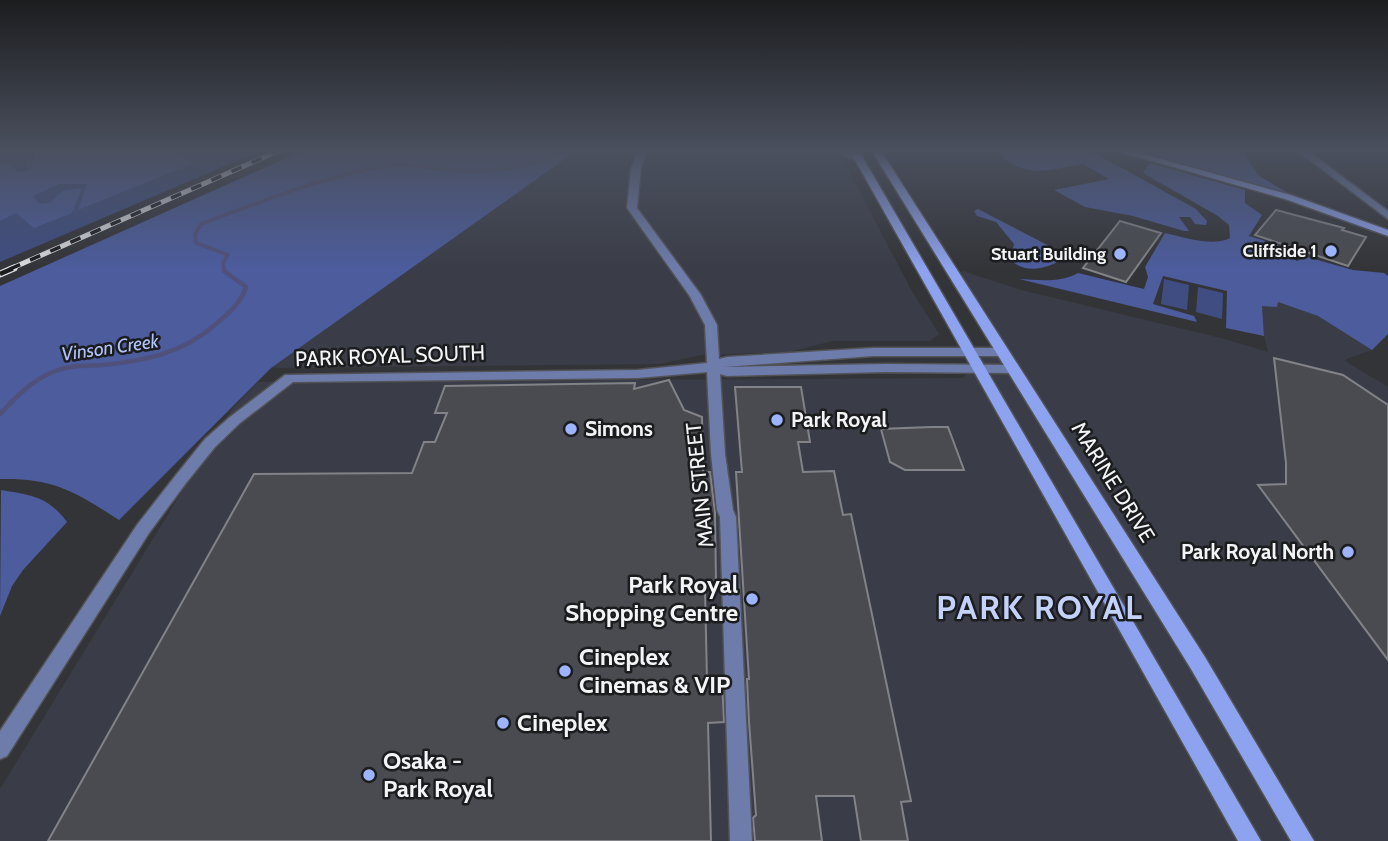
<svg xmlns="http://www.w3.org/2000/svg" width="1388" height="841" font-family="Cabin,sans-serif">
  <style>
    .built { fill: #3a3d47 }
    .green { fill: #3f4d82 }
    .forest { fill: #4c5c9d }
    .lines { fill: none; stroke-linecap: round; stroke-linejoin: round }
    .stream-far1 { stroke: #50517b; stroke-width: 3.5 }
    .stream { stroke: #50517b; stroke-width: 4.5 }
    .building { fill: #4a4b50; stroke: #828388; stroke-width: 2 }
    .street-casing { stroke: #525357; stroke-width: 3 }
    .secondary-casing { stroke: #525357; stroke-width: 3 }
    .street { fill: #6e7cab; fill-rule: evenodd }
    .secondary { fill: #8ea3ef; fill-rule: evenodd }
    .rail-far1-casing { stroke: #dcdde0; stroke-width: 5 }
    .rail-casing { stroke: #dcdde0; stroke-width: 7 }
    .rail-far1 { stroke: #1b1c1e; stroke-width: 3.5; stroke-dasharray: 11; stroke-linecap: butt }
    .rail { stroke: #1b1c1e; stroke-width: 4.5; stroke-dasharray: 14; stroke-linecap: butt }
    .poi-dot { fill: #9eb3fd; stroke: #1b1c1e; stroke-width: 2.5 }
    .labels { text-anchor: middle; stroke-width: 5; stroke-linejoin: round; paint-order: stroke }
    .far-poi-label { font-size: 18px; font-weight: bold; fill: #f3f4f7; stroke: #1b1c1e; text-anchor: end }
    .far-water-label { font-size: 19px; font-style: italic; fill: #b1c3fb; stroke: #1b1c1e }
    .street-label { font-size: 21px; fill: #f3f4f7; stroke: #1b1c1e }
    .poi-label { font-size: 21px; font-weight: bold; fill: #f3f4f7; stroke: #1b1c1e; text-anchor: start }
    .near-poi-label { font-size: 24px; font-weight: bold; fill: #f3f4f7; stroke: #1b1c1e; text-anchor: start }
    .near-district-label { font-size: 33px; font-weight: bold; letter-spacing: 2px; fill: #c4d1fb; stroke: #1b1c1e }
  </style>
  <rect width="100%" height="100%" fill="#333438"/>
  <path class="built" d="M559,151H838L913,293L939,334L930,341H833L789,352L701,355L659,364L271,368L402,261Z
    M963,271L1021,290L1221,338L1268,352L1264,336L1262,306L1278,302L1318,316L1372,350L1346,359L1345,361L1388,387V841H0V789L233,408L258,382L963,378L1000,335L964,279L961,272Z"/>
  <path class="green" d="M0,151H260L0,262Z
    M1164,279L1189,285L1187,310L1161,304Z
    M1198,287L1223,293L1222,319L1196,312Z"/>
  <path class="forest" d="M42,151H180L174,154L194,160V163L78,210L87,184H60L33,196L39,204L50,203L64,190L82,188L72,213L34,228L16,213L0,221V163L12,165L17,172L30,170L32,161Z
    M302,151H576L271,368L119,520C75,492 55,478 0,479V286Z
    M998,151H1091L1196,209L1207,221L1206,225L1195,224L1190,217H1179L1189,231H1184L1133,216L1085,207L1054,190L1109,179L1083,164C1050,169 1023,181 998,151Z
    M1134,151H1242L1259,176L1288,193Z
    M1150,163L1245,190V203L1262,215L1249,236L1288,248L1285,254L1297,261L1307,257L1353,270L1384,273L1388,276V334L1372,350L1318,316L1278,302L1277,307L1262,306L1264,336L1226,328L1227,291L1163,276L1153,304L1194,316L1197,322L1019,279C1038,280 1061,283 1078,273L1144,289L1148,277L1145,267L1165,233C1183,237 1213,247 1230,238L1229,225L1218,216L1143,173Z
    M978,209L1063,253H1070C1055,267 1026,277 1010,259L1014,244L996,222L977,216L974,211Z
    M1,490C30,495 48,496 67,522L23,570L12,586L0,616Z"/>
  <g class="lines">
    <path class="stream-far1" d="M224,269L223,263L228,255L196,243L195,234L201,224C261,202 321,177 385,166C411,162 438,170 465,171C493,172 539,166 563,151"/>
    <path class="stream" d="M0,414C16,397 32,380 55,371C70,365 86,366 102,365C146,361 183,353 216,324C228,314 241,303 246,287L224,271V268"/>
  </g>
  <path class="building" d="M1276,210L1344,228L1342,230L1366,237L1348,266L1255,235Z
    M1120,221L1161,233L1126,282L1083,268Z
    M1274,358L1343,375L1388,405V660L1258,485L1286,484V463Z
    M669,380L684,410L702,417L703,472H710L715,512L716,582L705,590L707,680L722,679L724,722L708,723L711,841H48L254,474L412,473L424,442H435L447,413H435L445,386L635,383L634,389Z
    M735,387H801L810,442H798L803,472L834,471L843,515L851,514L911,801L901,802L908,841H861L854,796H816L822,841H755L753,818L756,815L749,722L747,679H749L736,472H742Z
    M931,427H948L964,470H905L890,462L881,429Z"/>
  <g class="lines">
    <g class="street-casing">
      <path id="street" d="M638,151H646L641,168L637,208L701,295L717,325L719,359L727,357L873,348H1001L1007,352L1001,356H873L724,367L886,364L1013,365L1019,369L1013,373L886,372L727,376L720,374L725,454L733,510L736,517L752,841H730L720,517L717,510L711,454L707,372L638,378L293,382L240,423L215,447L186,483L149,533L7,756L0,759V731L137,525L176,475L205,439L230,417L285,375L638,370L707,363L705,325L689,295L627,208L631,168Z
        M830,151H845L862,158L858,161Z
        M1298,151H1308L1388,211V219Z"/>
    </g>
    <g class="secondary-casing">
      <path id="secondary" d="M850,151H859L1261,841H1238Z
        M872,151H881L1205,657L1314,841H1291L1191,669Z
        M1117,151H1132L1291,195L1388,230V236L1285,199Z"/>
    </g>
    <use href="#street" class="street"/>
    <use href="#secondary" class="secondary"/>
    <g class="rail-far1-casing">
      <path id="rail-far1" d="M10,269L278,151"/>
    </g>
    <g class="rail-casing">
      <path id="rail" d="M0,274L14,268"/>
    </g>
    <use href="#rail-far1" class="rail-far1"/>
    <use href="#rail" class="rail"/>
  </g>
  <linearGradient id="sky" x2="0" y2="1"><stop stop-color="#1c1d1f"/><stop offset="0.56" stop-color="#4a505e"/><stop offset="1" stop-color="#4a505e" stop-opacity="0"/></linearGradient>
  <rect width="1388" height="269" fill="url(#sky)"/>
  <g class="poi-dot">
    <circle cx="1331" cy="251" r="7"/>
    <circle cx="1120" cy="254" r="7"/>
    <circle cx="777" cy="420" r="7"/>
    <circle cx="571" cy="429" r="7"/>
    <circle cx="1348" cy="552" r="7"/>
    <circle cx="752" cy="599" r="7"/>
    <circle cx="565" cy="671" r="7"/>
    <circle cx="503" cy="723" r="7"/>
    <circle cx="369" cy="775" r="7"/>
  </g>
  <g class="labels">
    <g class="far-poi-label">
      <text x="1317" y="257">Cliffside 1</text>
      <text x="1106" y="260">Stuart Building</text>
    </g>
    <g class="far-water-label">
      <text transform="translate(110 347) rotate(-8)" y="7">Vinson Creek</text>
    </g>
    <g class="street-label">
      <text transform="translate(390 356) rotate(-2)" y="7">PARK ROYAL SOUTH</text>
      <text transform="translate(1113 482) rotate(58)" y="7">MARINE DRIVE</text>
      <text transform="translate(700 485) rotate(-96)" y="7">MAIN STREET</text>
    </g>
    <g class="poi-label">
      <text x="791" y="427">Park Royal</text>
      <text x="585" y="436">Simons</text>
      <text x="1334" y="559" text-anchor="end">Park Royal North</text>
    </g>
    <g class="near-poi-label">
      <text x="738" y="593" text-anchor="end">Park Royal<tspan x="738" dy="28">Shopping Centre</tspan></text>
      <text x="579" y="665">Cineplex<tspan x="579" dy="28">Cinemas &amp; VIP</tspan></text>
      <text x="517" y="731">Cineplex</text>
      <text x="383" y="769">Osaka -<tspan x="383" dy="28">Park Royal</tspan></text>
    </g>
    <g class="near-district-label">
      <text x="1040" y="619">PARK ROYAL</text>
    </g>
  </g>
</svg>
